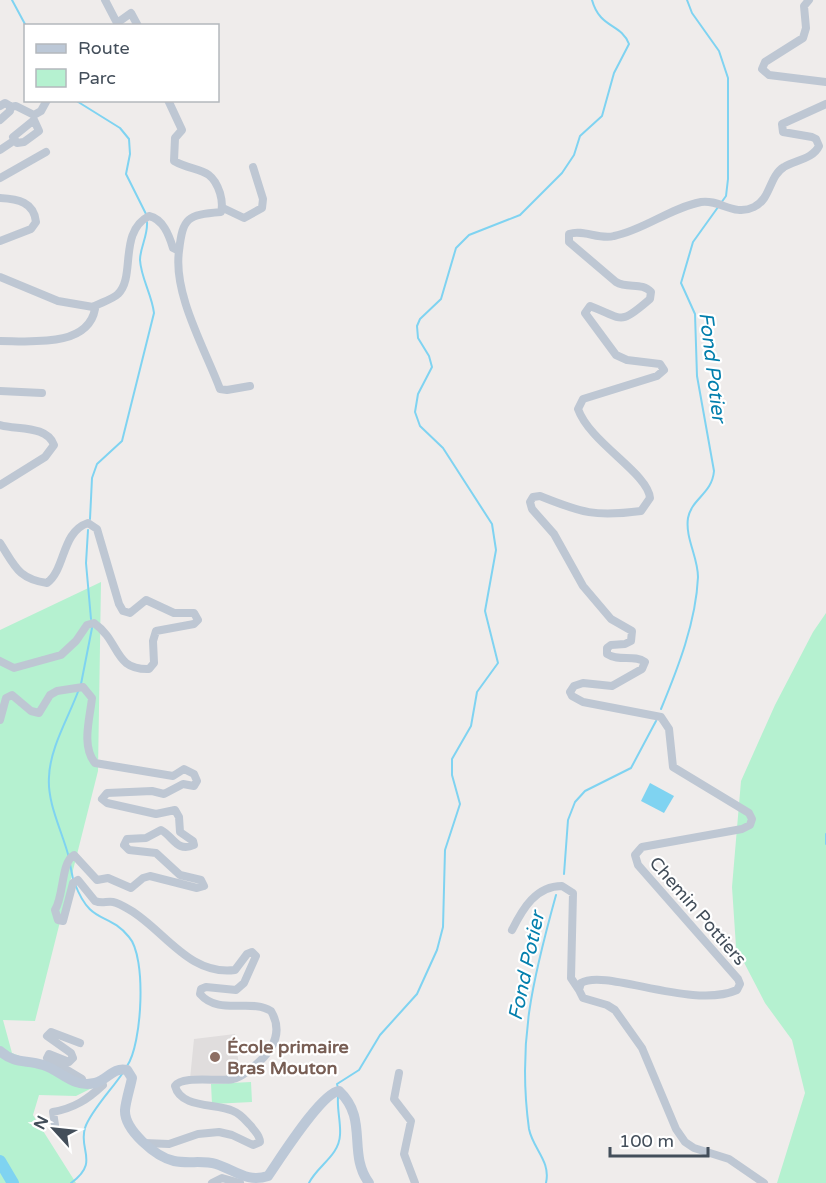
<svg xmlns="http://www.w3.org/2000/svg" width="826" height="1183" font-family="'Varela Round',sans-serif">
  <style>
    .education { fill: #e0dddd }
    .green { fill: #b5f1d0 }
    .water { fill: #7fd3f1 }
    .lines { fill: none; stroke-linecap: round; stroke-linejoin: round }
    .stream { stroke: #7fd3f1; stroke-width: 2 }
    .river { stroke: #7fd3f1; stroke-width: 12 }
    .street { stroke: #bec7d3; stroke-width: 8 }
    .secondary { stroke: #bcc8d7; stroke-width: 10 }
    .education-dot { fill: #8d6e63; stroke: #fff; stroke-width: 2 }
    .labels { text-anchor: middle; stroke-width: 4.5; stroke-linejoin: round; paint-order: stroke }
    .street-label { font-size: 18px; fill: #434e5a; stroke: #fff }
    .education-label { font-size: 18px; font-weight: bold; fill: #785e54; stroke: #fff; text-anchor: start }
    .water-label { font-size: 20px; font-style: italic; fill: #037fad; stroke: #fff }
  </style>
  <rect width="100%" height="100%" fill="#efeceb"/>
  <path class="education" d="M235,1034L240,1075L190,1079L194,1039Z"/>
  <path class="green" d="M101,582L98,771L35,1021L3,1020L12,1053L96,1086L76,1096L39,1095L33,1115L76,1183H0V630Z
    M826,613V1183H777L805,1093L792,1040L765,1003L736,947L732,887L741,781L775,705L813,632Z
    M251,1082L252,1102L212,1104L211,1084Z"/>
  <path class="water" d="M650,783L674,796L664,813L641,801Z"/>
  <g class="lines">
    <path class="stream" d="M12,0L26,26
      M75,100L120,128L129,139L130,154L126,174L147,216
      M90,519L92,478L97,464L122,441L154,313C152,295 141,278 140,260C140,247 148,236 147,222
      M88,530L86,563L91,619
      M81,684L92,628
      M661,709C678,668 696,622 698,577C698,557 685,538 688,518C692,498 712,494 714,471L697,376L695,314L681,283L693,242L726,196L728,179V78L719,51L692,13L687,0
      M826,834V844
      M69,858C63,833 47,804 49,777C50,747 69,717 79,689
      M70,864L73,879
      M564,874L568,820L575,802L585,791L631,768L656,721
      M75,884C91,926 108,911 129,937C147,957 142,1045 127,1066
      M338,1088L337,1084L359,1070L380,1035L417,994L437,950L443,927L445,850L460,804L452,775V759L471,726L477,692L498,663L485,611L496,550L492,524L443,448L420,426L415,412L418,394L432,367L429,356L418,338L417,326L420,319L441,299L456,248L469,235L520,215L562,173L574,155L580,136L602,116L614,73L629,44C621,23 600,29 592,0
      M71,1183C100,1162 78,1150 85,1128C90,1112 112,1089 122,1074
      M309,1183C317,1166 339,1156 340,1135C341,1123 337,1110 338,1097
      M546,1183C551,1161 533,1149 529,1129C517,1042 533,978 556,895"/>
    <path class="river" d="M0,1161L13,1183"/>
    <path class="street" d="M105,0L117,23L131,13L138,26
      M809,0L804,6L806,28L803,38L765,62L762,69L769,75L826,82
      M168,100L182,130L175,138L174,161C195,173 211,165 220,193C222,200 223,205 221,212C187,215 183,217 179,251
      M0,106L5,103L10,106V111L0,120
      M10,107L16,106L34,115L41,111L47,100
      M34,120L39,131L24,142L17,143L13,137Z
      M0,150L15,140
      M0,178L46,152
      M0,198C18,199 34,202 36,222L31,229L0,241
      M223,208L244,218L262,208L263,199L253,167
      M0,277L58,301L93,307L95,309C88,348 30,341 0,341
      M93,307C100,303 113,299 118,294C136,277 118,232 149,216C163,219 169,235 173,248L179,251C173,294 205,349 220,389L227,390L250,386
      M0,391L42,393
      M0,425C17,430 47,425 54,445L45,457L0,485
      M0,543C15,566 18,579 47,583C66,569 61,532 88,523L97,529L119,604L123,611L130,613L146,600L174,613H194L198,620L194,624L156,631L153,641L154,663L149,669C113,670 121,642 94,623L87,625L76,641L61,655L14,668L0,661
      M0,720L6,698L12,695L31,711L39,713L50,695L57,691L83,687L92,698C90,718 81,746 95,763L173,776L184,769L194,774L197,781L194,786L183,784L164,794L152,791L107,793L102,799L107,803L156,814L175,810L179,817L180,832L193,841L194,845C177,853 173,836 161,830L146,838L127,839L124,845L129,850L156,853L180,875L201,880L204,886L197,888L150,876L143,878L131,888L108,878L97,880L74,855C61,862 64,896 55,910L58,920L63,921L73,883L78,880L95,901C102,904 106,901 113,902C118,903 125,907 130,910C164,930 189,976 235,970L247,954L252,952L256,956L244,983L236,990L206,987L201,989L200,994C219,1016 251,998 271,1011C284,1033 272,1052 253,1067C247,1071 241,1078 233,1079C219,1082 182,1075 175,1086C181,1109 216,1103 233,1111C241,1114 245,1120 251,1126C255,1132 260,1135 260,1142L253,1145L232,1135L219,1132L198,1134L169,1144L144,1143
      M512,930C523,908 536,886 562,886L573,893L571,978L579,990
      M80,1043L51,1032L47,1036L71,1053L73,1058L69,1062L49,1054L47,1058L82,1079L81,1084
      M399,1073L394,1099L411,1121L404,1154L415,1183
      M55,1125L53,1112C74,1108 87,1100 103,1085L101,1081
      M212,1183L222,1178L240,1183
      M764,1183L729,1159L694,1148L685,1142L676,1129L642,1048L615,1010L607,1005L583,998L579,990L581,983C605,968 692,1010 737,990L740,984L738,979L638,865L635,855L642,847L742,829L750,825L752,819L749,813L673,767L669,729L661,717L583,702L572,696L570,692L574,686L583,683L612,686L642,669L645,662C634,654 619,662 607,654V648L611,645L625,644L631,641L632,631L611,619L583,586L554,534L532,509L530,502L533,497L540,496C582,513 595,517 641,511L650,498C648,473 590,443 578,409L583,399L657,376L664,370L660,364L627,360L616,355L585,313L590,306C624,319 619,326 650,299L651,292C642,282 628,289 616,282L569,242V234C583,229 599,240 614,236C644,230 670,208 701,202C720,199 734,217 754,207C771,199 769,176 784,167C795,160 813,159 819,146L816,139L812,137L783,132L782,124L826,104"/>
    <path class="secondary" d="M0,1051C16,1065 26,1059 43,1065C62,1071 72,1088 95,1083C108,1080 112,1067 127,1070L132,1078C130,1088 126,1100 125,1110C124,1130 156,1157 174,1161C188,1164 203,1160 216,1164C235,1170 247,1183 268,1176C280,1159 321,1093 339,1091C369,1119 347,1153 369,1183"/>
  </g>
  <circle class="education-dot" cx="215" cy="1057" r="6"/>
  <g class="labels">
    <g class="street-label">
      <text transform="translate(698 911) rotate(49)" y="6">Chemin Pottiers</text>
    </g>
    <g class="education-label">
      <text x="227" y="1053">École primaire<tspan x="227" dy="21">Bras Mouton</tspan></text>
    </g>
    <g class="water-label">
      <text transform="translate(713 367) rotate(83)" y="7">Fond Potier</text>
      <text transform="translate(526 966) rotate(-78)" y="7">Fond Potier</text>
    </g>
  </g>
  <rect x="24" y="24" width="195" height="78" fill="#ffffff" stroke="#b4b8bd" stroke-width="1.5"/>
  <rect x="36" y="44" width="30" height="9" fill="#bcc8d7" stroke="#b4b8bd" stroke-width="1.5"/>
  <text x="78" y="54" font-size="18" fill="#434e5a">Route</text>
  <rect x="36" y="69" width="30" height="18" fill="#b5f1d0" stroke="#b4b8bd" stroke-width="1.5"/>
  <text x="78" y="84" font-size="18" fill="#434e5a">Parc</text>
  <g transform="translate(54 1129) rotate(297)" stroke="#ffffff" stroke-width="4.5" paint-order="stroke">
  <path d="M0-4.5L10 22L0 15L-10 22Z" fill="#434e5a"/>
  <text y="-9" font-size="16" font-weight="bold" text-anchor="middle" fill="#434e5a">N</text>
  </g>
  <path d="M610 1147v9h98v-9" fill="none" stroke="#434e5a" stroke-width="3"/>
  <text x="619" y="1147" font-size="18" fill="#434e5a" stroke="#ffffff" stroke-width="4.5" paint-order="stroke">100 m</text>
</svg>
